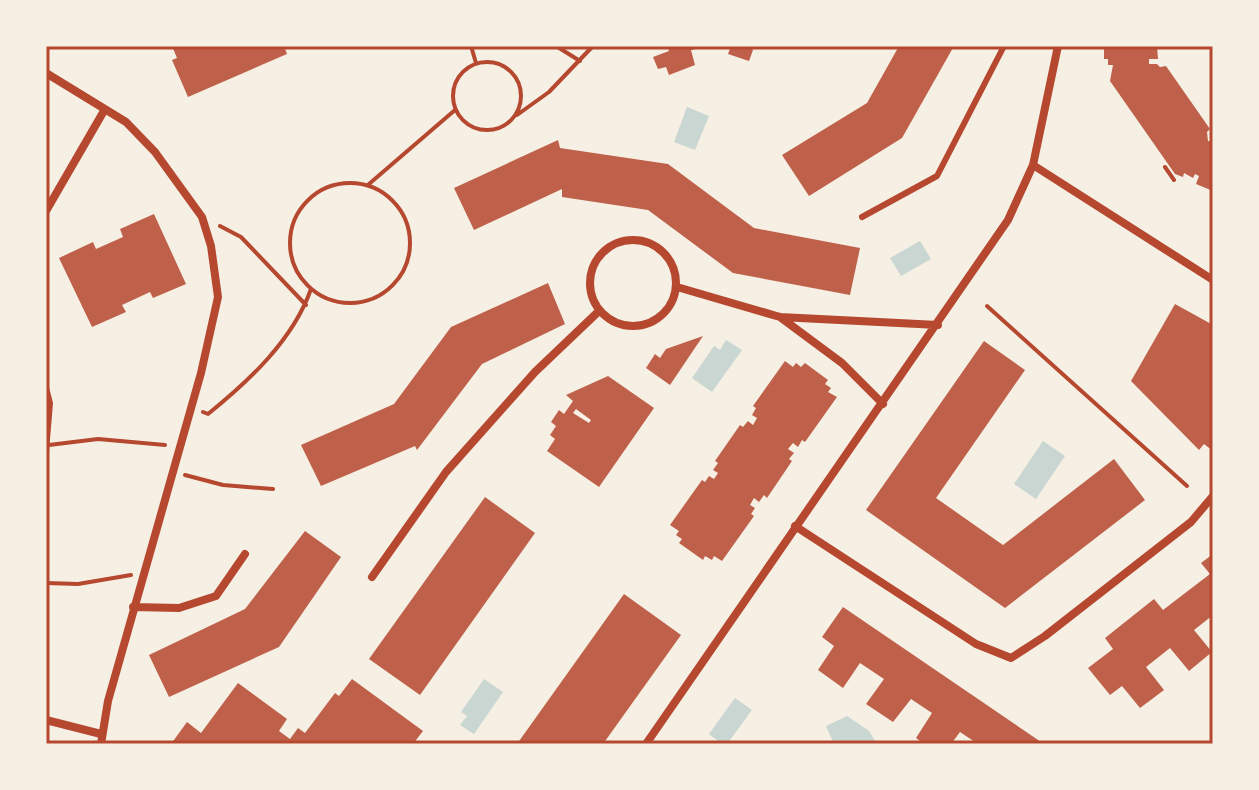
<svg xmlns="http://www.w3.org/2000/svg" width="1259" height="790" font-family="'Asap Condensed',sans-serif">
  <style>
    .water { fill: #c9d6d2 }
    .building { fill: #bf614a; fill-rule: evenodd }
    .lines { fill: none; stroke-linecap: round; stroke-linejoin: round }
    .path { stroke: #b5482f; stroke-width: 4 }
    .service { stroke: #b5482f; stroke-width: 6 }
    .minor { stroke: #b5482f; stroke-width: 8 }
    .neatline { fill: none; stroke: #b5482f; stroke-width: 3 }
  </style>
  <rect width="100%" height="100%" fill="#f6efe4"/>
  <path class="water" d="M687,107L709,116L695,150L674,142Z
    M920,241L931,259L901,276L890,258Z
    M726,340L742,350L712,392L692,378L714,346L720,350Z
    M1043,441L1065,456L1036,499L1014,484Z
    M484,679L503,692L474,734L460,725L467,716L461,712Z
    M735,698L752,710L727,744H722L709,734Z
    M847,716L869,731L877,744H834L826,726Z"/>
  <path class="building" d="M172,46H284L287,54L188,97L172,60L177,58Z
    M667,46H695L696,49L691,50L695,65L669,75L666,67L658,69L653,57L669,51Z
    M731,46H749L753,50L749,61L728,54Z
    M899,46H954L902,138L809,196L782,155L867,103Z
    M1104,46H1157L1158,59H1149V64H1157L1160,67L1166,66L1210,129L1207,132L1208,141L1213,142V191L1196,184L1199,176L1195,174L1193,178L1184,173L1183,177L1175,174L1110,81L1113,65H1108V59H1104Z
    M558,140L560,148L668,164L754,228L860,248L850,295L733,273L648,210L562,197V189L474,230L454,188Z
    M154,214L186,284L153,298L150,292L122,305L126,312L92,327L59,258L93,242L96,249L123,237L120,229Z
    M548,283L565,324L482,364L417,450L415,446L321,486L301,445L394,404L451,327Z
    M1175,304L1213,325V451L1204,444L1199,450L1131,381Z
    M703,336L670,385L646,368L655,354L660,358L666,349Z
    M984,341L1025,370L936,498L1003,545L1114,459L1145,500L1005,608L866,510Z
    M785,361L793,367L796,363L801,367L805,363L828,380L825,384L831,388L828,392L837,397L805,442L802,440L798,447L793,443L788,449L794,453L789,459L792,461L767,498L764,495L759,502L754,498L750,505L755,508L751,514L754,516L722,561L714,556L712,560L705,556L703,560L679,543L682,539L676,535L679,531L670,525L702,480L705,482L709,476L714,479L718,473L713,470L718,463L715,461L740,425L743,427L748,421L753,425L757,418L752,415L756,408L753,406Z
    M608,376L654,408L599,487L547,451L555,439L550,435L556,426L551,422L559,410L564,414L573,401L566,395ZM576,409L591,420L589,423L573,413Z
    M485,497L535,533L420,695L369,659Z
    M305,531L341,557L279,647L169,697L149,655L245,609Z
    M1213,554V615L1194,630L1212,652L1189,671L1170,648L1146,667L1164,690L1140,708L1122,686L1110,695L1088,668L1113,649L1105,638L1154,599L1163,610L1210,574L1201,563Z
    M624,594L681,635L603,744H517Z
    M843,607L1044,744H978L960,732L951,744H924L916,738L932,713L911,699L893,722L866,704L884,679L860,663L843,688L818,670L834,646L822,637Z
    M352,679L423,731L413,744H171L187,722L201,733L238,683L287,719L279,731L290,739L298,728L305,733L335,693L339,696Z"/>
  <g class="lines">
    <path class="path" d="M471,46L476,63
      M556,46L580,61
      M453 96a34 34 0 1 1 68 0a34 34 0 1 1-68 0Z
      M517,115L549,92L593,46
      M1165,167L1174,180
      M290 243a60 60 0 1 1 120 0a60 60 0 1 1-120 0Z
      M369,184L455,110
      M220,226L241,237L306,305
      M987,306L1187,486
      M46,384L51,403L46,463
      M203,412L208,414C249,381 293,340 311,289
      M49,445L98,439L165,445
      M185,475L223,485L273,489
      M46,583L78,584L131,575"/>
    <path class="service" d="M862,217L937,176L1004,46"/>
    <path class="minor" d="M46,73L126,122L155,152L202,217L211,246L218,297L201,373L108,701L101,744
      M1033,165L1213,280
      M46,211L105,109
      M590 283a43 43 0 1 1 86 0a43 43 0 1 1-86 0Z
      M677,287L780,317L938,325
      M780,317L842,363L883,404
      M795,526L976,644L1011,658L1045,636L1191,522L1213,496
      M372,577L446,472L535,372L599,311
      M133,607L179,608L216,596L245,554
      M46,720L101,734
      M646,744L1008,220L1033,165L1058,46"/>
  </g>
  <rect width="1259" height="790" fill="none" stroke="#f6efe4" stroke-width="96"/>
  <rect x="48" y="48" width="1163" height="694" class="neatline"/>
</svg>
